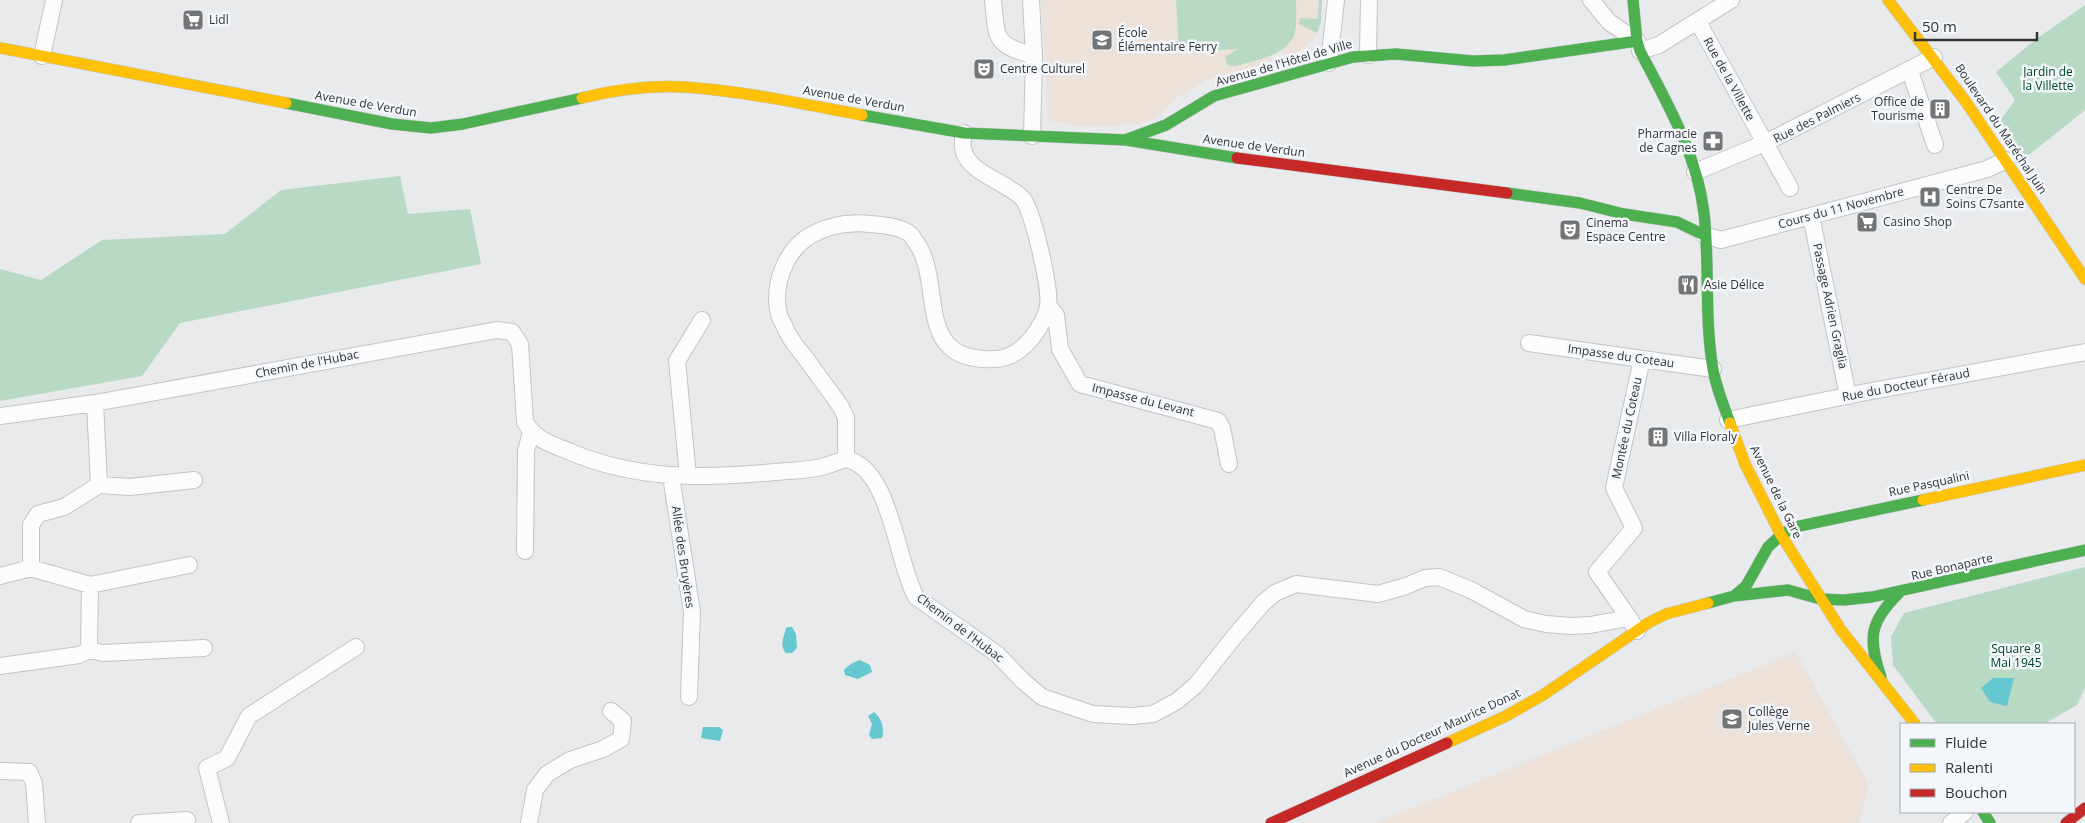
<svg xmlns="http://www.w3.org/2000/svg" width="2085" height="823" font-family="'Open Sans',sans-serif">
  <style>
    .education { fill: #ece2da }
    .green { fill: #b8d9c4 }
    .water { fill: #65c7cf }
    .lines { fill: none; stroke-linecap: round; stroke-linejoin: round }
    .street-casing { stroke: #c2c4c5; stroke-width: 18 }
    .fast-casing { stroke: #c2c4c5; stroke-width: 12 }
    .slow-casing { stroke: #c2c4c5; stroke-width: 12 }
    .jam-casing { stroke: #c2c4c5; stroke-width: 12 }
    .street { stroke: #fcfcfc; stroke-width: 16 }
    .fast { stroke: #4caf50; stroke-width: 11 }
    .slow { stroke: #ffc107; stroke-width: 11 }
    .jam { stroke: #c62828; stroke-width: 11 }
    .labels { text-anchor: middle; stroke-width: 5; stroke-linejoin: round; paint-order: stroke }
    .poi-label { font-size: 12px; fill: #323435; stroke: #f3f7fc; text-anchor: start }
    .street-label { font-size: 12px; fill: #323435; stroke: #f3f7fc }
    .park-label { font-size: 12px; fill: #014625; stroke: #f3f7fc }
  </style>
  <rect width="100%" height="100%" fill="#e8eaec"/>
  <path class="education" d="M1041,0H1322L1321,22L1317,33L1312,41L1297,53L1284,58L1282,51L1270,54L1272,62L1206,80L1177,98L1154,119L1140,124L1080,127L1048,120Z
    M1796,652L1869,785L1859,823H1375Z"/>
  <path class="green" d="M1176,0H1296C1296,10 1297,22 1295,32C1289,56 1257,59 1237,66H1230L1227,64L1225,57L1238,49L1179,52Z
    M1319,0H1322L1321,22L1317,33L1299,24L1300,18L1318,19Z
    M2085,5V110L2025,158L1999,122L2015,100L1996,72L2039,37Z
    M400,176L408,214L470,209L481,264L180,323L142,376L0,401V269L41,280L102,240L225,234L281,190Z
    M2085,567V688L2077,705L2044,724H1937L1893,665L1891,637L1904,613Z"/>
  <path class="water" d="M788,627H792L796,634L797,648L792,653H786C779,646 784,637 786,628Z
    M860,660L870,665L872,672L858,679L845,675L844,670C849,665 853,662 860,660Z
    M1993,678H2014L2007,706L1990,702L1981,688Z
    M874,712C882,718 885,730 882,738L872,739L869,735L872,724L868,716Z
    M703,727H719L723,730L720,741L701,738Z"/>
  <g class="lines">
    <g class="street-casing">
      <path id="street" d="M993,0C997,39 993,44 1034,56
        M1031,0L1034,56L1032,136
        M1591,0L1609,22L1637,41
        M1698,22L1790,188
        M1640,51L1659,45L1731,0
        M1368,55L1369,0
        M42,56L54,0
        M1329,63L1336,0
        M1910,71L1935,145
        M1695,172L1765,143L1934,57
        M1811,216L1848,396
        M1704,235L1721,240L1987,169L2006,160
        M1048,305L1056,315L1060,349L1080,384L1218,421L1222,428L1229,464
        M1529,343L1713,369
        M95,403L99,485L130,487L194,480
        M0,416L95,403L497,330L512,332L520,344L525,422C535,440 551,444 568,451C636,480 703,479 775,472C791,470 809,471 825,466C832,464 839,461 846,459C891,468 896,561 916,597L997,654L1023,681L1042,697L1093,714L1132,716L1153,714L1177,701L1196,685L1234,637L1263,603L1275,593L1296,584L1378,594L1406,586L1425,578L1439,577L1471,590L1524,619L1546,624L1572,626L1590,625L1629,618L1637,631
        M1728,420L1861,393L2085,352
        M846,459V418L841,407C830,391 818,376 807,360C800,351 792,342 787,332C785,326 781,321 779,315C772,286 785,250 811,235C829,225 851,222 870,224C883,225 896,226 907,232C911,234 913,238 915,241C946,281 911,363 994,359C1015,359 1032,341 1041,324C1044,319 1047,312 1048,306C1051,290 1033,211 1023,199C1008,182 966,173 963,148C962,144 963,138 964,133
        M671,476L692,612L689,697
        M688,476L677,361L702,320
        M525,551L526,451L531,432
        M31,568V525L38,514L64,507L99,485
        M0,576L31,568L90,585L189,565
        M1629,618L1597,572L1634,528L1614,488L1642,359
        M89,650L103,653L204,648
        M0,666L79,655L89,650L90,585
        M0,771L29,772L34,783L37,823
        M139,823L187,820
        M221,823L207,768L227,758L249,716L356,647
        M529,823L535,790L547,774L570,760L603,749L621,739L623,721L611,711
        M1951,823L1965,812"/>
    </g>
    <g class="fast-casing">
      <path id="fast" d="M1633,0L1637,41L1640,51C1667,103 1697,154 1704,213C1710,265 1704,317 1713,369C1716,388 1724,406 1730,423
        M286,103L392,124L431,128L463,124L582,98
        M862,115L964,133L1126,140L1237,158
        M1128,139L1166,125L1214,96L1353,57L1396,54L1473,61L1504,60L1637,41
        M1507,193L1580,203L1624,214L1677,222L1704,235
        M1734,596L1746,586L1768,547L1781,535L1795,527L1923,500
        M1708,603L1734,596L1788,590L1820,599L1844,600L1872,597L2085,550
        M1881,677C1868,639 1869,622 1899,593
        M1983,812L1990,823"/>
    </g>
    <g class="slow-casing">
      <path id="slow" d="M1888,0L1966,102L2085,279
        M0,48L286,103
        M582,98C614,90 650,85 684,87C744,91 803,104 862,115
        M1730,423L1745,464L1781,535L1841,630L1915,724
        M1923,500L2085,465
        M1447,743L1506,716L1543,695L1648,623L1666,614L1708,603"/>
    </g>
    <g class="jam-casing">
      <path id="jam" d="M1237,158L1507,193
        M1271,823L1447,743
        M2066,823L2085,808"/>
    </g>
    <use href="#street" class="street"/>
    <use href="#fast" class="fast"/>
    <use href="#slow" class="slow"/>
    <use href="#jam" class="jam"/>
  </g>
  <defs>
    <g id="supermarket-square" transform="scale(1.125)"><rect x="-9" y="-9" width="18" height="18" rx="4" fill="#727475" stroke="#f3f7fc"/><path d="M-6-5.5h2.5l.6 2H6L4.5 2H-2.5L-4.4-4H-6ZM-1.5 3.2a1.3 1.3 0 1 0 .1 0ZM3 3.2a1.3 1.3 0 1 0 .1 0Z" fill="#fff"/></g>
    <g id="school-square" transform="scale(1.125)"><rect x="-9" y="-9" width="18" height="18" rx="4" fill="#727475" stroke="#f3f7fc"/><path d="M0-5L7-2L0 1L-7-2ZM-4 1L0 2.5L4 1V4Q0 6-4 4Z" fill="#fff"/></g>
    <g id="theatre-square" transform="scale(1.125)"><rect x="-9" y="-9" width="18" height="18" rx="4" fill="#727475" stroke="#f3f7fc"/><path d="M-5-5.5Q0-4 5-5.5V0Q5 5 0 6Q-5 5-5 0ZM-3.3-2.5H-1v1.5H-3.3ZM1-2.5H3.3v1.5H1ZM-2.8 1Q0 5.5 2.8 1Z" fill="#fff"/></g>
    <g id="building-square" transform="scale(1.125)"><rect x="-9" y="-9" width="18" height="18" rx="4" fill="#727475" stroke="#f3f7fc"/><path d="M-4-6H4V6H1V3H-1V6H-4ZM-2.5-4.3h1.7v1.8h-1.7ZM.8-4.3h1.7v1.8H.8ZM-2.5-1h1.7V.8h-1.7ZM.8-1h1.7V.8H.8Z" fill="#fff"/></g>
    <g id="pharmacy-square" transform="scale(1.125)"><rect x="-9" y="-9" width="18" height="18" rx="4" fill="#727475" stroke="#f3f7fc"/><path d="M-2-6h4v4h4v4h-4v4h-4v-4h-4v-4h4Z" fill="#fff"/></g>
    <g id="hospital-square" transform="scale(1.125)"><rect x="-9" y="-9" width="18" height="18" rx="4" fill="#727475" stroke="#f3f7fc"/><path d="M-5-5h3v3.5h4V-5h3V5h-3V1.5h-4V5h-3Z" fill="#fff"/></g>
    <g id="restaurant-square" transform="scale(1.125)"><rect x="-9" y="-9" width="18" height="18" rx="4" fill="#727475" stroke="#f3f7fc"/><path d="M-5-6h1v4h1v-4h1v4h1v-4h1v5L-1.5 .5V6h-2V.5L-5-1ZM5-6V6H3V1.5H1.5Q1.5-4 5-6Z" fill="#fff"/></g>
  </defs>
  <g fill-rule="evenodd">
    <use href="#supermarket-square" x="193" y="20"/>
    <use href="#school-square" x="1102" y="40"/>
    <use href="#theatre-square" x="984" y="69"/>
    <use href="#building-square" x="1940" y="109"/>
    <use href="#pharmacy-square" x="1713" y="141"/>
    <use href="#hospital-square" x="1930" y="197"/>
    <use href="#supermarket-square" x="1867" y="222"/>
    <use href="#theatre-square" x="1570" y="230"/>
    <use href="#restaurant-square" x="1688" y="285"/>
    <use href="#building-square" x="1658" y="437"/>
    <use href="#school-square" x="1732" y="719"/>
  </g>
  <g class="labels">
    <g class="poi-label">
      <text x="209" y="24">Lidl</text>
      <text x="1118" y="37">École<tspan x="1118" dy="14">Élémentaire Ferry</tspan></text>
      <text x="1000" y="73">Centre Culturel</text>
      <text x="1924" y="106" text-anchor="end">Office de<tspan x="1924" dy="14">Tourisme</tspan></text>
      <text x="1697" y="138" text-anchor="end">Pharmacie<tspan x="1697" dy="14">de Cagnes</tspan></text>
      <text x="1946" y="194">Centre De<tspan x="1946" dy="14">Soins C7sante</tspan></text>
      <text x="1883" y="226">Casino Shop</text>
      <text x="1586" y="227">Cinema<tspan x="1586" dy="14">Espace Centre</tspan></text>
      <text x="1704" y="289">Asie Délice</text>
      <text x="1674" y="441">Villa Floraly</text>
      <text x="1748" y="716">Collège<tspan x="1748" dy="14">Jules Verne</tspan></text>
    </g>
    <g class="street-label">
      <text transform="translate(1284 63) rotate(-16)" y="4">Avenue de l'Hôtel de Ville</text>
      <text transform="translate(1729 79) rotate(61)" y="4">Rue de la Villette</text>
      <text transform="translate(854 99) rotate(10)" y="4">Avenue de Verdun</text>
      <text transform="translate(366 104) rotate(10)" y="4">Avenue de Verdun</text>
      <text transform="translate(1817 118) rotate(-27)" y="4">Rue des Palmiers</text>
      <text transform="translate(2001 129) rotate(56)" y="4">Boulevard du Maréchal Juin</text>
      <text transform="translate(1254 146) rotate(8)" y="4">Avenue de Verdun</text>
      <text transform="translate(1841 208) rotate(-15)" y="4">Cours du 11 Novembre</text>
      <text transform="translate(1830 306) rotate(78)" y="4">Passage Adrien Graglia</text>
      <text transform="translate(1621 356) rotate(8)" y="4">Impasse du Coteau</text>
      <text transform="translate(307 364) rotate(-11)" y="4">Chemin de l'Hubac</text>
      <text transform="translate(1906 385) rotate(-11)" y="4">Rue du Docteur Féraud</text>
      <text transform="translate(1143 400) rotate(14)" y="4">Impasse du Levant</text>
      <text transform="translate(1627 428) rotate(-78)" y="4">Montée du Coteau</text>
      <text transform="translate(1929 484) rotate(-12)" y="4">Rue Pasqualini</text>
      <text transform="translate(1776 492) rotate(64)" y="4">Avenue de la Gare</text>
      <text transform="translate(683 557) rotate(82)" y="4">Allée des Bruyères</text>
      <text transform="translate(1952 567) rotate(-13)" y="4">Rue Bonaparte</text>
      <text transform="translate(960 628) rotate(37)" y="4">Chemin de l'Hubac</text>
      <text transform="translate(1432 733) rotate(-25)" y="4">Avenue du Docteur Maurice Donat</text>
    </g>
    <g class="park-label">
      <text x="2048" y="76">Jardin de<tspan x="2048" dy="14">la Villette</tspan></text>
      <text x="2016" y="653">Square 8<tspan x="2016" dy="14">Mai 1945</tspan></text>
    </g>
  </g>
  <rect x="1900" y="723" width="175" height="90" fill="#f3f7fc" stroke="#a6a9ac"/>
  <rect x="1910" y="739" width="25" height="8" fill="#4caf50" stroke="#a6a9ac"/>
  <text x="1945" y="748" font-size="15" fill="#323435">Fluide</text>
  <rect x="1910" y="764" width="25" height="8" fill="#ffc107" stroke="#a6a9ac"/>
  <text x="1945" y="773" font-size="15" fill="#323435">Ralenti</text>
  <rect x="1910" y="789" width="25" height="8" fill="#c62828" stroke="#a6a9ac"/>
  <text x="1945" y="798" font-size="15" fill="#323435">Bouchon</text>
  <path d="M1915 32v8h122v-8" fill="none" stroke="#323435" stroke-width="2.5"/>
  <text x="1922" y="32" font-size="15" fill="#323435" stroke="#f3f7fc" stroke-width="4" paint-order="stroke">50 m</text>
</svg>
